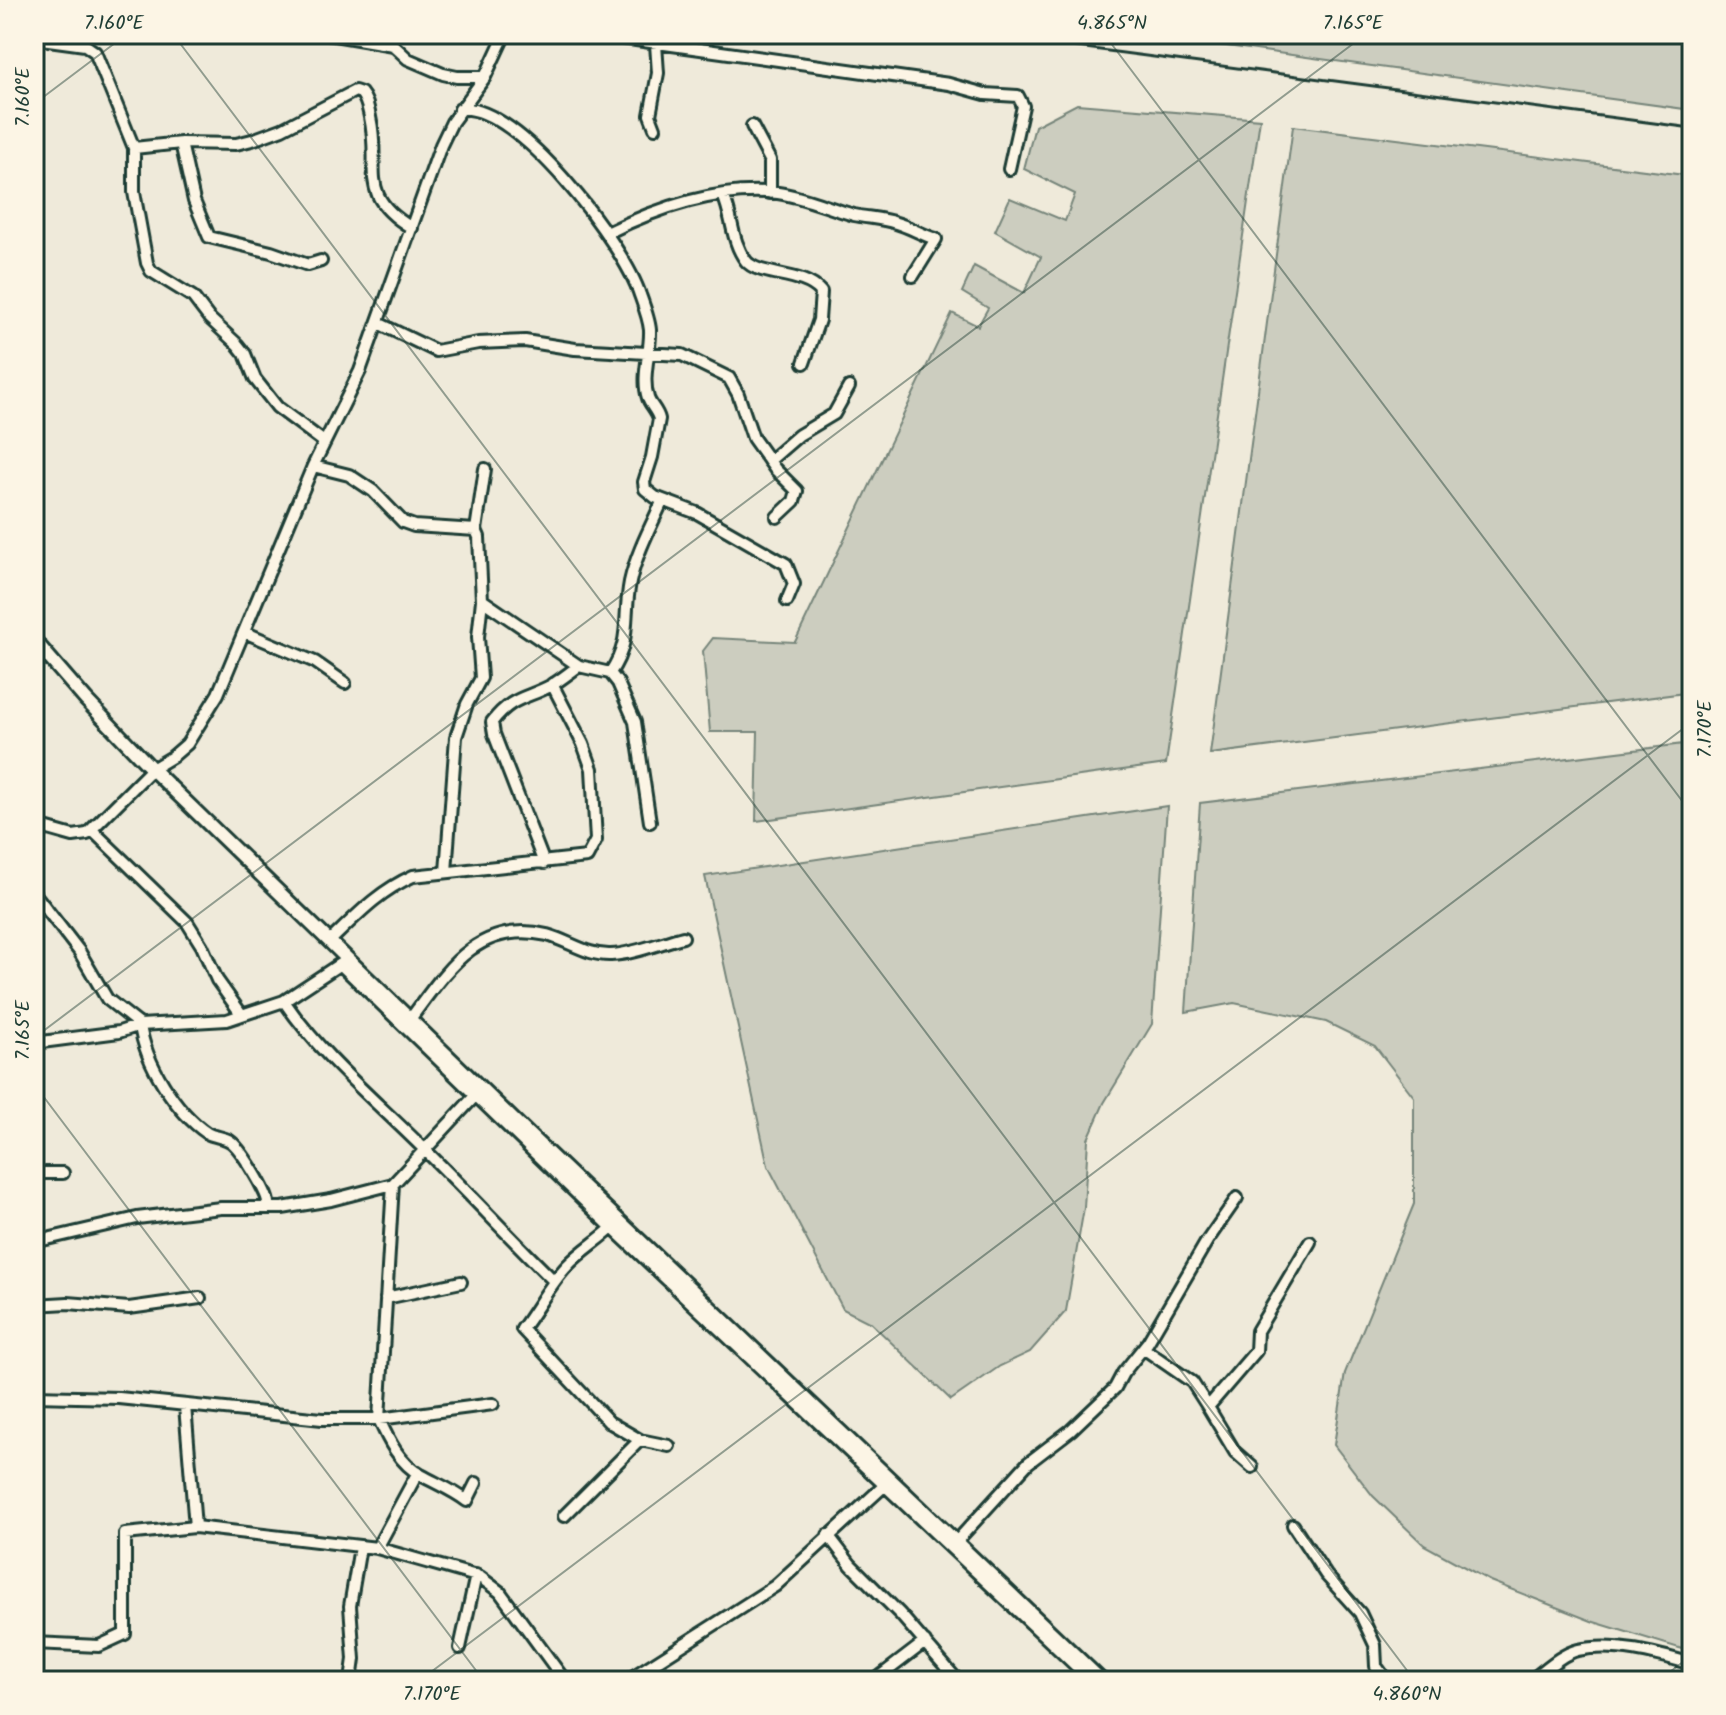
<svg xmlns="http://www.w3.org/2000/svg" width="1726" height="1715" font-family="Kalam,sans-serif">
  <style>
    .green { fill: #cccdbf; stroke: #76857a; stroke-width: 2 }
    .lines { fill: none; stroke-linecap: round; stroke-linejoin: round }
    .minor-casing { stroke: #1f3d34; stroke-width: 16 }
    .major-casing { stroke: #1f3d34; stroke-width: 18 }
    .minor { stroke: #fcf5e5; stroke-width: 10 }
    .major { stroke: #fcf5e5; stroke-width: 12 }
    .rail { stroke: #1f3d34; stroke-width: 3 }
    .ticks { fill: none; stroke: #1f3d34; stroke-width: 2; stroke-opacity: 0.45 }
    .neatline { fill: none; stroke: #1f3d34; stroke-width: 3 }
    .ticks-label { font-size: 20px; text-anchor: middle; fill: #1f3d34 }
  </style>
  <rect width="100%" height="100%" fill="#efeada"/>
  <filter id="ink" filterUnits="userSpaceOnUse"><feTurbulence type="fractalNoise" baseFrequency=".0125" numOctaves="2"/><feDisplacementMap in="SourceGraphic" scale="16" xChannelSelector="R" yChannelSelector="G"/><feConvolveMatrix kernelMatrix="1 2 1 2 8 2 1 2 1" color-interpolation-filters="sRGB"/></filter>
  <g filter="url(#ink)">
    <path class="green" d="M1139,34H1692V110Z
      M1077,104L1260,119L1166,764L756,821L758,732H710L703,651L713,638L795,642L952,313L978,326L988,308L962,292L974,266L1024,293L1041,257L995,231L1010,198L1065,221L1075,194L1024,169L1035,126Z
      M1293,126L1692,176V692L1210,754Z
      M1692,743V1652L1594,1622L1490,1581L1424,1545L1373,1496L1334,1445L1345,1373L1414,1204V1097L1375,1046L1326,1022L1234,1003L1186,1012L1200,803Z
      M1167,806L1152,1024L1104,1103L1088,1139L1084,1208L1066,1311L1030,1352L1000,1366L951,1400L871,1323L843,1309L768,1166L705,876Z"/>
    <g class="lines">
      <g class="minor-casing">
        <path id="minor" d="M328,34L393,45L408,59L443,74L457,77H485
          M593,34L949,84L985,94L1018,96L1023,106L1009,169
          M34,38L85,45L95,52L134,148V192L147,263L151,271L193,297L209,318L237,344L245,354L255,379L277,407L324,442
          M460,109C517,102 624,245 640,295C644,306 649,319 650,330C651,351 641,377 648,398C650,405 657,410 659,419L652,457L644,482L645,489L655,497L697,513L786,564L794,584L787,601
          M752,126L770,160V193
          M655,128L650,115L658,73L656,44
          M181,143L194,201L209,237L271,252L308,265L321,261
          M134,148L181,143L236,144L252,140L282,129L355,91L361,93C367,100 368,108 370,117C382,170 355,194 412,228
          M723,195C733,217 731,241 746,261C759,277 803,271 821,292L819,320L804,363
          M607,233C657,208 721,186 778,193C805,197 828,208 854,215C868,218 882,218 896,223C910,227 922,235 936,239L913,276
          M378,323L436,351L478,343L525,341L575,349L682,355L729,378L738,394L753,438L775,469L797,491L794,501L777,517
          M769,461L799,435L834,414L849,387
          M313,466L349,475L373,491L403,522L414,526L476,530L479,537L482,600L478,637L481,678L467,704L456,737L446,872
          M476,530L485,469
          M482,600L579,666L610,673L618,683L635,722L650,822
          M244,632L315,662L345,683
          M34,662L45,653
          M610,673C632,641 623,618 630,582C636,554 651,526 663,500
          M34,825L73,836L87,834L152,769L172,757L187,744L218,694L313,466L360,371L441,145L452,122L485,77L505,34
          M92,830L187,922L202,946L217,980L242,1015
          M544,863L494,734L492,722C512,696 526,699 552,685C562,679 570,672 579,666
          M34,893L79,951L107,999L140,1025C145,1063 176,1112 207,1133C214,1137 224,1137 230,1141C240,1147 268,1193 268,1203L264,1208
          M330,941C356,916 379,891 413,876L587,857L596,840L592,769L583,744L552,684
          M284,1001C322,1057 376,1101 424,1149C468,1192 510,1238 554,1281
          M411,1018C446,971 478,919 547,935C569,941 588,956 611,955C634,954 660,943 683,937
          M34,1043L119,1032L140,1025L227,1020L284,1001L340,964L608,1224L1092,1681
          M34,1173H63
          M393,1184L379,1419C388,1440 400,1464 421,1475C437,1484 453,1490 467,1501L476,1483
          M612,1228C598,1241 581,1251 567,1266C550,1284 538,1308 522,1329L609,1422L640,1440
          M34,1242L137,1218L221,1208H282L331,1200L393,1184L475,1096
          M386,1298L461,1282
          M34,1305L68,1303L129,1308L200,1298
          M1143,1348L1192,1382L1208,1407
          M34,1396L119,1398L322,1419H379L493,1404
          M185,1406L195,1527
          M1252,1467L1235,1452L1208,1407L1256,1351L1257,1331L1310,1242
          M564,1516L640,1440L669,1446
          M1293,1525L1326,1575L1360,1613L1375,1645L1376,1666L1387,1681
          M828,1535L851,1565L900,1614L958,1681
          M956,1542L1028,1463L1071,1430L1115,1388L1123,1373L1148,1342L1207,1241L1237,1198
          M377,1548L417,1474
          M34,1643L99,1646L125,1634V1534L195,1527L377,1548L480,1577L500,1592L565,1681
          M460,1648L476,1575
          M351,1681L354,1659L350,1606L360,1547
          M626,1681L775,1586L885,1485
          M874,1681L925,1642
          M1530,1681C1544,1671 1561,1654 1578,1650C1614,1642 1657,1654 1692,1664"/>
      </g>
      <g class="major-casing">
        <path id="major" d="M34,640L86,700L152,769L528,1134L1102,1681"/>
      </g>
      <use href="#minor" class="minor"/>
      <use href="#major" class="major"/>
      <path class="rail" d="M979,34L1692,128"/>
    </g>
  </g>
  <path class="ticks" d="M173,34L1415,1681M1104,34L1692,814M34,104L127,34M34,1038L1366,34M34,1084L484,1681M419,1681L1692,722M1658,1681L1692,1655"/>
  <rect width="1726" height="1715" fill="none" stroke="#fcf5e5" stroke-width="88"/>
  <rect x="44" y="44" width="1638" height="1627" class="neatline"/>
  <g class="ticks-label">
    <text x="114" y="29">7.160°E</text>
    <text x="1112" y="29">4.865°N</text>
    <text x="1353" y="29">7.165°E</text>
    <text transform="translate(22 97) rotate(-90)" y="7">7.160°E</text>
    <text transform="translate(1704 729) rotate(-90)" y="7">7.170°E</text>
    <text transform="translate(22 1030) rotate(-90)" y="7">7.165°E</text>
    <text x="432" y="1700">7.170°E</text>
    <text x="1407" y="1700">4.860°N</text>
  </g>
</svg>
